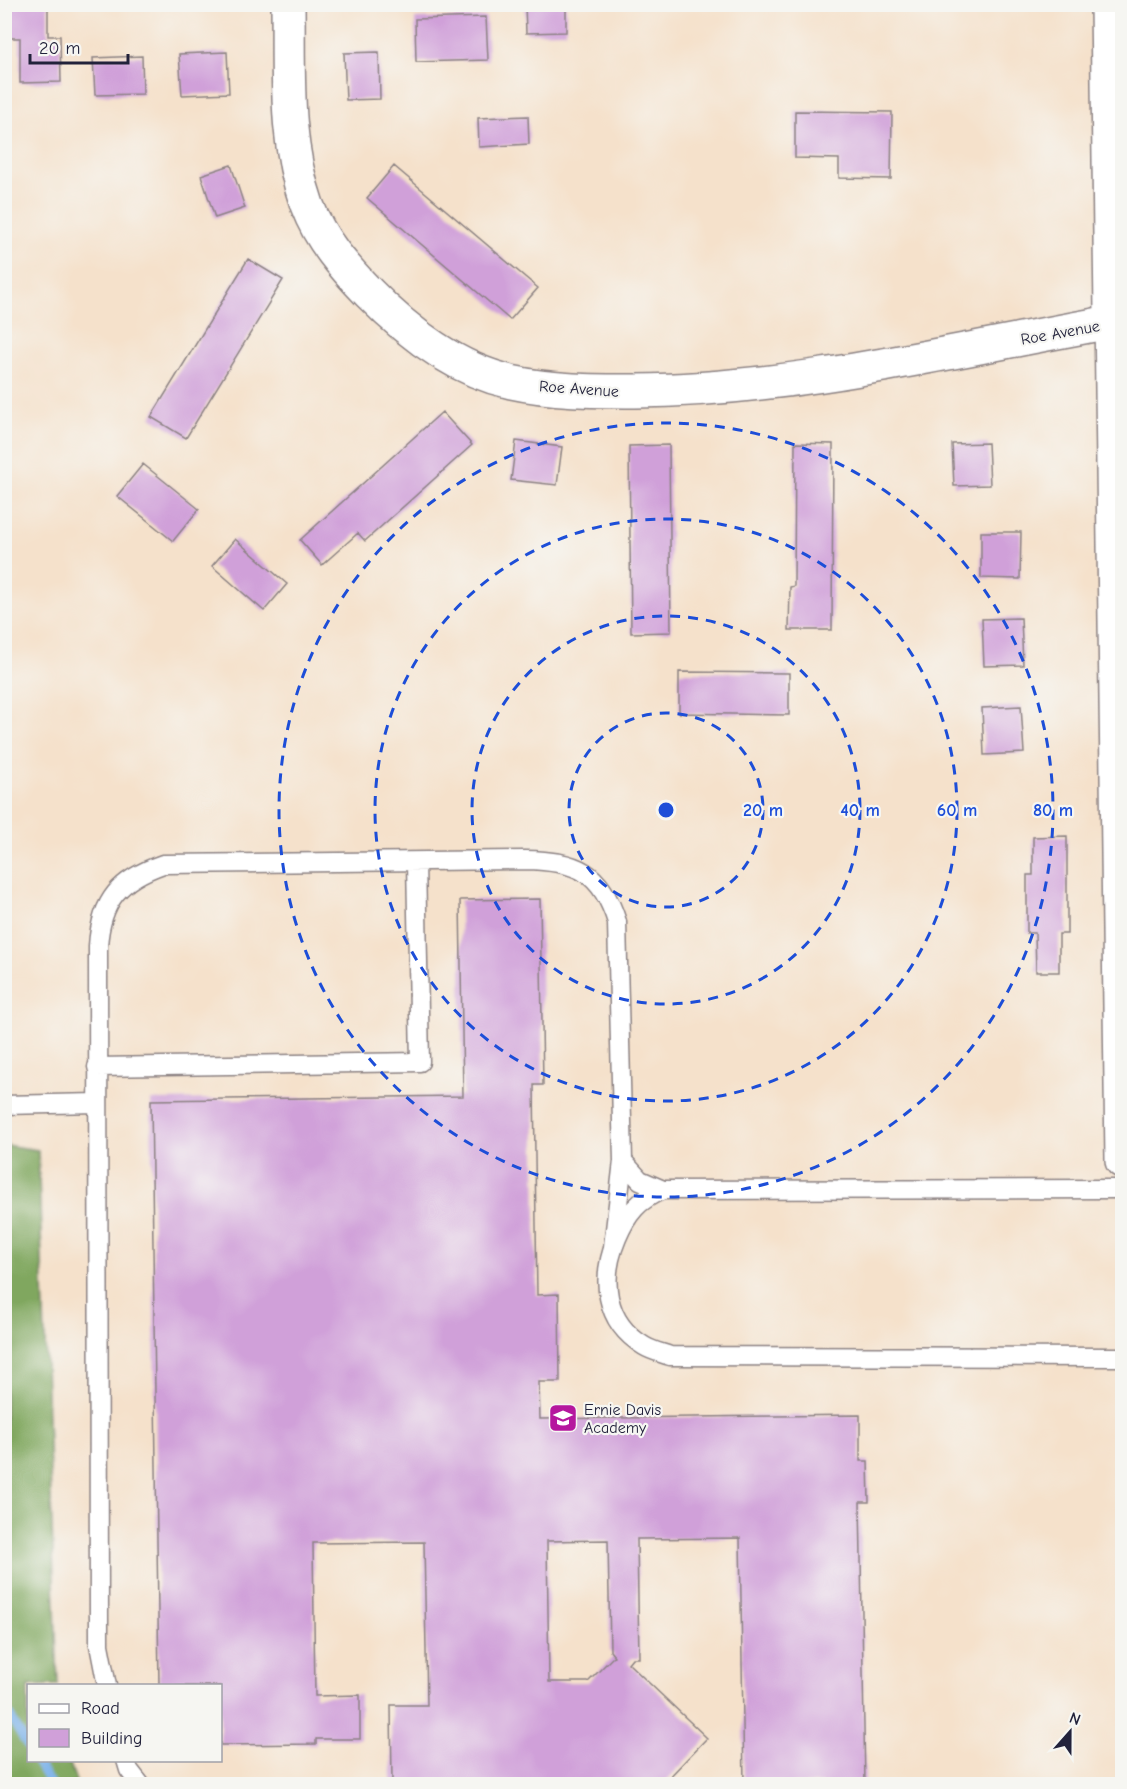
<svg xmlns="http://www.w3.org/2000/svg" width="1127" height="1789" font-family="'Comic Neue',sans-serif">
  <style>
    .forest { fill: #80a75e; stroke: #51644c; stroke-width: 1.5 }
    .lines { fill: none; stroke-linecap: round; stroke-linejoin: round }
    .stream { stroke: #7bb1e9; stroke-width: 9 }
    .building { fill: #d0a0d9; fill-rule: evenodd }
    .lane-casing { stroke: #8c8283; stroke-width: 21 }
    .street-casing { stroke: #8c8283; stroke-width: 36 }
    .lane { stroke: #fff; stroke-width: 18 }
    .street { stroke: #fff; stroke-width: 33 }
    .ring { fill: none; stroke: #1d4ed8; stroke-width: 3; stroke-dasharray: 10 8 }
    .labels { text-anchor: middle; stroke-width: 4.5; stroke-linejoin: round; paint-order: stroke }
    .street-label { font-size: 16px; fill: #22223b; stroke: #f6f6f2 }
    .poi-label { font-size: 16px; fill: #22223b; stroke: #f6f6f2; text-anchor: start }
    .centre { fill: #1d4ed8; stroke: #f6f6f2; stroke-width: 3 }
    .ring-label { font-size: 18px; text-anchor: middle; font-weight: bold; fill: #1d4ed8; stroke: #f6f6f2; stroke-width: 4.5; stroke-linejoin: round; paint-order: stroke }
  </style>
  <rect width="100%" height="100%" fill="#f6f6f2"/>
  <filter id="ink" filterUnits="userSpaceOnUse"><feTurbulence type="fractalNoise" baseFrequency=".0167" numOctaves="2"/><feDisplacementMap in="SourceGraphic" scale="12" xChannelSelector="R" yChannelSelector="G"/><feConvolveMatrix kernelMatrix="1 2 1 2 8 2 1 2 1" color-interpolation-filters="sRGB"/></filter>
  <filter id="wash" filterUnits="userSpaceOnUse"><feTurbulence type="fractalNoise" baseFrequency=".008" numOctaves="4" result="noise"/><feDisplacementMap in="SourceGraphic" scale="24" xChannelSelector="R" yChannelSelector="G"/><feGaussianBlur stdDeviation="1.35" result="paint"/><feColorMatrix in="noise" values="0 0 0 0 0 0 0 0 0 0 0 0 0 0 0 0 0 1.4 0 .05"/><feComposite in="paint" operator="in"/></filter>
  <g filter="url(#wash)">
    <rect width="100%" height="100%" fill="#f5e1cb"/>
    <path class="forest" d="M5,1145L38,1150L58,1685L28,1686V1760L69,1761L77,1784H5Z"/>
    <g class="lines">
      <path class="stream" d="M4,1706L28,1747
        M36,1760L50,1784"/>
    </g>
    <g id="blocks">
      <path class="building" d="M4,4H48V36H60L61,82L20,83V38H4Z
        M525,4H566V32L526,33Z
        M486,17L488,60L416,62L415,19Z
        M227,52L229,93L182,95L179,54Z
        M379,52L380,99L346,100L344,53Z
        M142,56L143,94L95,95L93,58Z
        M795,111L892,112L891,179L839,178V159L795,158Z
        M528,116L529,144L479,147L478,118Z
        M231,165L245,208L215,218L201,175Z
        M394,166L538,288L510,320L367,198Z
        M248,259L283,280L186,438L151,417Z
        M442,412L472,445L365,541L358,533L322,565L300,540Z
        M516,441L562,447L557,485L511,480Z
        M795,443L833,444L832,630H789L790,587L794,586Z
        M988,443L990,485L954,486L952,444Z
        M669,445L671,632L631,633L629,446Z
        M143,464L199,509L173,541L117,496Z
        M981,532H1021L1020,579L981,578Z
        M235,539L287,584L264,611L212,566Z
        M1021,618L1023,665L984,666L982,619Z
        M679,672L789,673V715L679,713Z
        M1021,706L1024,753L984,755L982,708Z
        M1067,836V934H1059V972H1036L1035,933H1027V875H1033V837Z
        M540,899L543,1085H534L537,1295L559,1294L560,1382H539L540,1419L860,1415V1461H868L869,1502H860L865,1784H744L740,1538L637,1539L639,1658H632L628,1663L707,1738L663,1784H392L391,1705H427L424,1542L313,1543L315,1696L360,1695V1739H316V1744L220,1745V1686H159L151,1100L463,1096L460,900ZM608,1540L610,1651L614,1656L588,1682H549L547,1541Z"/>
    </g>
  </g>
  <g filter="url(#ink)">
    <use href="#blocks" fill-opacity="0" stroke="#8c8283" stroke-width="1.5"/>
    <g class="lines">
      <g class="lane-casing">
        <path id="lane" d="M97,1067L420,1062L416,862
          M4,1105L97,1103
          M623,1161L640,1180L663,1190
          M1122,1189L663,1190C639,1199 627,1214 617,1238C600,1278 604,1322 644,1346C652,1351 662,1353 670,1356L1122,1357
          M107,1686L99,1645L98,946C101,900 120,879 163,864L525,860C577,861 601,871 617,922L623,1161L613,1247
          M126,1760L129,1770L140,1784"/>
      </g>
      <g class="street-casing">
        <path id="street" d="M288,4C289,72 284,140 307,205C320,240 344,267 369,293C407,332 457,370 511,382C552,391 594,391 636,391C796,390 954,350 1111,322L1122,323
          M1107,4L1122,1161"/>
      </g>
      <use href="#lane" class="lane"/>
      <use href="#street" class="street"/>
    </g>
  </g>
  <g class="ring">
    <circle cx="666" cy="810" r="97"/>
    <circle cx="666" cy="810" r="194"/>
    <circle cx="666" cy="810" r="291"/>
    <circle cx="666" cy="810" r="387"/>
  </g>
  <defs>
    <g id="school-square" transform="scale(1.5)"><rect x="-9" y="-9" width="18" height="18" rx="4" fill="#b5179e" stroke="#f6f6f2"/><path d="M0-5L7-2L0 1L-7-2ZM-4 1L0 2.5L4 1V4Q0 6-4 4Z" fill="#fff"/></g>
  </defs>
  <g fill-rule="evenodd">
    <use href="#school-square" x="563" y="1418"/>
  </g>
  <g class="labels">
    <g class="street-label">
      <text transform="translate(1060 332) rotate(-10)" y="6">Roe Avenue</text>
      <text transform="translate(579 388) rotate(4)" y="6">Roe Avenue</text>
    </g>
    <g class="poi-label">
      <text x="584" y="1415">Ernie Davis<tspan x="584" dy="18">Academy</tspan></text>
    </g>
  </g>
  <circle cx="666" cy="810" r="9" class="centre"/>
  <g class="ring-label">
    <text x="763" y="816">20 m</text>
    <text x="860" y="816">40 m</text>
    <text x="957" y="816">60 m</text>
    <text x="1053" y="816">80 m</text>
  </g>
  <rect width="1127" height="1789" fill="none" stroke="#f6f6f2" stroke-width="24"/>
  <rect x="27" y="1684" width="195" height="78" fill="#f6f6f2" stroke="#a1a1a9" stroke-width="1.5"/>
  <rect x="39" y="1704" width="30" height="9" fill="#ffffff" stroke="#a1a1a9" stroke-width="1.5"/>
  <text x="81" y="1714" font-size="18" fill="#22223b">Road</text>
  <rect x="39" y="1729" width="30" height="18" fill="#d0a0d9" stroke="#a1a1a9" stroke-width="1.5"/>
  <text x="81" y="1744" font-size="18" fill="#22223b">Building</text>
  <g transform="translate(1070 1732) rotate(21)" stroke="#f6f6f2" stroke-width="4.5" paint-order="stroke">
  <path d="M0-4.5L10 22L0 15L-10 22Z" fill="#22223b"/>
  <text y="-9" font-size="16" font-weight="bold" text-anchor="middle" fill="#22223b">N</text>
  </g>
  <path d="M30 54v9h98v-9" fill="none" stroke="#22223b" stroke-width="3"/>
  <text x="39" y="54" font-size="18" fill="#22223b" stroke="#f6f6f2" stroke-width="4.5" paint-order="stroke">20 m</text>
</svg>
